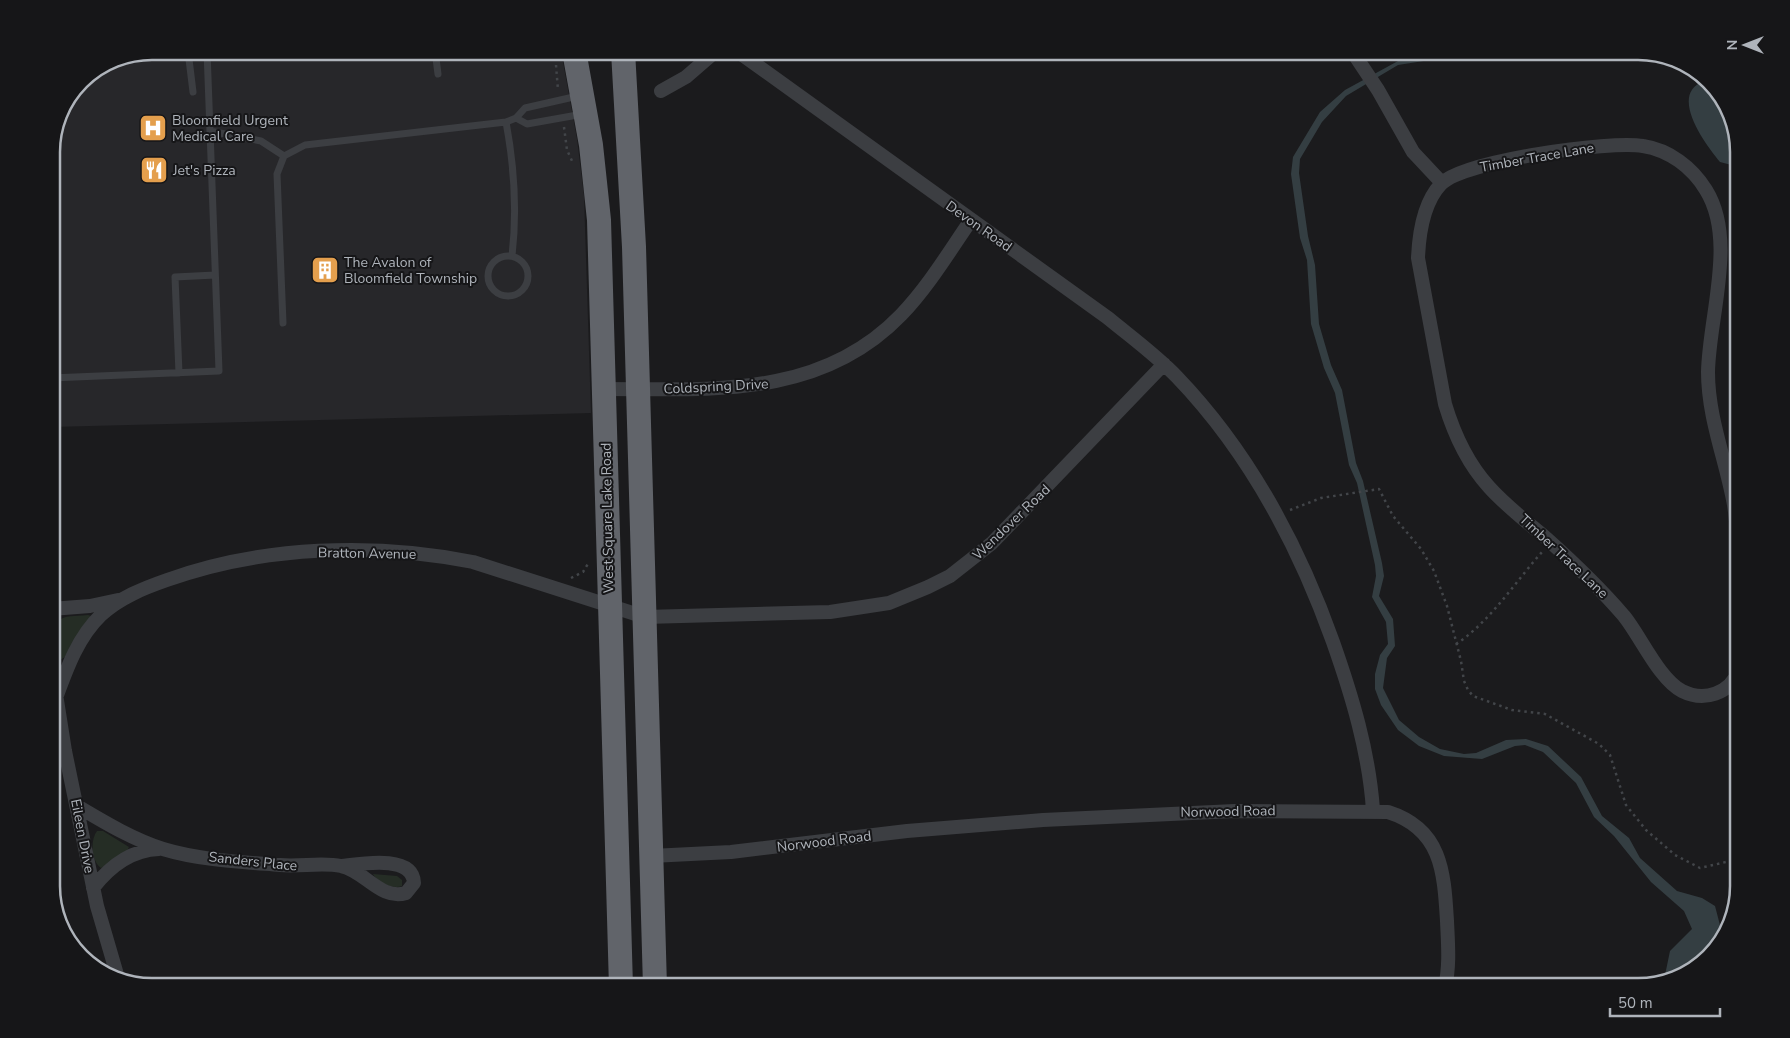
<svg xmlns="http://www.w3.org/2000/svg" width="1790" height="1038" font-family="'Nunito Sans',sans-serif">
  <style>
    .built { fill: #27272a }
    .green { fill: #252d25 }
    .water { fill: #343e42 }
    .lines { fill: none; stroke-linecap: round; stroke-linejoin: round }
    .path { stroke: #424549; stroke-width: 2.5; stroke-dasharray: 2.5 4; stroke-linecap: butt }
    .service { stroke: #3c3e42; stroke-width: 7 }
    .minor { stroke: #3c3e42; stroke-width: 14 }
    .trunk { stroke: #61646a; stroke-width: 24 }
    .labels { text-anchor: middle; stroke-width: 4; stroke-linejoin: round; paint-order: stroke }
    .poi-label { font-size: 14px; fill: #afb4bb; stroke: #161618; text-anchor: start }
    .street-label { font-size: 14px; fill: #afb4bb; stroke: #161618 }
    .rim { fill: none; stroke: #afb4bb; stroke-width: 2.5 }
  </style>
  <rect width="100%" height="100%" fill="#1b1b1d"/>
  <path class="built" d="M152,51H561L577,139L584,196L591,413L51,427V146L59,113L81,80L114,59Z"/>
  <path class="green" d="M88,615L91,616L65,657L60,660C54,652 52,626 61,619C67,615 81,616 88,615Z
    M97,831H103L129,847L127,851L101,868C91,861 90,840 97,831Z
    M373,874L397,876L402,880V886C393,890 377,882 373,874Z"/>
  <path class="water" d="M1465,51H1488L1398,65L1346,96L1322,122L1300,159L1299,173L1308,236L1315,265L1319,324L1331,365L1342,390L1356,463L1363,481L1382,563L1384,576L1379,596L1393,619L1395,646L1387,658L1383,688L1399,720L1419,737L1440,749L1464,754L1476,753L1506,740L1526,739L1548,746L1581,777L1602,816L1629,838L1640,858L1677,891L1702,898L1715,906L1721,929L1726,932L1725,936L1689,973L1664,980L1670,951L1692,929L1684,911L1651,882L1614,836L1594,817L1576,783L1543,752L1525,745L1515,746L1482,759L1444,756L1419,746L1398,730L1381,705L1375,689V674L1380,655L1388,644L1386,622L1372,597L1376,576L1375,565L1357,483L1349,465L1335,393L1324,368L1311,324L1307,260L1300,238L1291,174L1293,157L1320,112L1345,90L1398,61Z
    M1704,81L1725,101L1739,146V167L1720,162C1705,144 1668,94 1704,81Z"/>
  <g class="lines">
    <path class="path" d="M556,65L558,90
      M564,127L567,150L573,163
      M1290,510L1321,498L1379,489L1393,516L1421,549L1434,571L1447,606L1461,661L1464,681L1468,690L1473,696L1512,710L1545,714L1599,744L1610,755L1626,805L1646,830L1675,855L1700,868L1739,859
      M571,578L583,572L589,562
      M1456,644C1489,623 1516,581 1542,552"/>
    <path class="service" d="M188,51L193,92
      M435,51L438,74
      M516,118L527,124L583,114
      M506,122C514,165 517,213 512,256
      M210,131L261,141L284,156L305,145L506,122L516,118L525,108L578,96
      M488 276a20 20 0 1 1 40 0a20 20 0 1 1-40 0Z
      M283,323L277,174L284,156
      M179,373L175,277L215,275
      M51,378L219,371L207,51"/>
    <path class="minor" d="M737,51L1108,318C1131,337 1156,355 1177,377C1249,452 1298,544 1333,642C1352,696 1369,752 1373,810
      M1352,51L1378,90L1413,152L1442,183
      M661,91L686,77L716,51
      M604,389C710,389 820,399 901,315C928,287 949,252 971,220
      M1739,562C1738,543 1737,524 1734,505C1726,460 1708,418 1708,372C1709,316 1737,240 1706,190C1692,167 1669,150 1643,146C1610,140 1463,161 1441,184C1423,203 1419,233 1418,258L1445,404C1454,434 1468,464 1489,487C1506,506 1527,522 1546,538C1574,563 1600,588 1624,616C1641,637 1659,679 1682,691C1704,702 1730,694 1739,670
      M51,609L90,606L118,600
      M51,662L65,751L97,906L118,978
      M56,698C67,668 78,637 101,615C119,598 144,588 167,580C262,546 374,542 473,562L645,617L830,612L889,603L928,587L950,576L992,543L1164,364
      M77,806C104,822 132,839 163,849C199,860 242,862 280,865C300,867 322,862 341,866C364,870 381,901 406,893L414,883C413,854 360,864 342,866
      M651,856L731,852L907,831L1043,820L1235,811L1388,812C1442,829 1444,872 1447,921C1448,944 1450,965 1445,987
      M93,888C110,866 131,850 159,849"/>
    <path class="trunk" d="M574,51L591,145L599,220L621,987
      M623,51L634,247L655,987"/>
  </g>
  <defs>
    <g id="hospital-square" transform="scale(1.4375)"><rect x="-9" y="-9" width="18" height="18" rx="4" fill="#e49f4d" stroke="#161618"/><path d="M-5-5h3v3.5h4V-5h3V5h-3V1.5h-4V5h-3Z" fill="#fff"/></g>
    <g id="restaurant-square" transform="scale(1.4375)"><rect x="-9" y="-9" width="18" height="18" rx="4" fill="#e49f4d" stroke="#161618"/><path d="M-5-6h1v4h1v-4h1v4h1v-4h1v5L-1.5 .5V6h-2V.5L-5-1ZM5-6V6H3V1.5H1.5Q1.5-4 5-6Z" fill="#fff"/></g>
    <g id="building-square" transform="scale(1.4375)"><rect x="-9" y="-9" width="18" height="18" rx="4" fill="#e49f4d" stroke="#161618"/><path d="M-4-6H4V6H1V3H-1V6H-4ZM-2.5-4.3h1.7v1.8h-1.7ZM.8-4.3h1.7v1.8H.8ZM-2.5-1h1.7V.8h-1.7ZM.8-1h1.7V.8H.8Z" fill="#fff"/></g>
  </defs>
  <g fill-rule="evenodd">
    <use href="#hospital-square" x="153" y="128"/>
    <use href="#restaurant-square" x="154" y="170"/>
    <use href="#building-square" x="325" y="270"/>
  </g>
  <g class="labels">
    <g class="poi-label">
      <text x="172" y="125">Bloomfield Urgent<tspan x="172" dy="16">Medical Care</tspan></text>
      <text x="173" y="175">Jet's Pizza</text>
      <text x="344" y="267">The Avalon of<tspan x="344" dy="16">Bloomfield Township</tspan></text>
    </g>
    <g class="street-label">
      <text transform="translate(1537 157) rotate(-10)" y="5">Timber Trace Lane</text>
      <text transform="translate(979 226) rotate(35)" y="5">Devon Road</text>
      <text transform="translate(716 386) rotate(-3)" y="5">Coldspring Drive</text>
      <text transform="translate(607 518) rotate(-91)" y="5">West Square Lake Road</text>
      <text transform="translate(1011 522) rotate(-44)" y="5">Wendover Road</text>
      <text transform="translate(367 553) rotate(1)" y="5">Bratton Avenue</text>
      <text transform="translate(1564 556) rotate(43)" y="5">Timber Trace Lane</text>
      <text transform="translate(1228 811) rotate(-1)" y="5">Norwood Road</text>
      <text transform="translate(83 836) rotate(79)" y="5">Eileen Drive</text>
      <text transform="translate(824 841) rotate(-7)" y="5">Norwood Road</text>
      <text transform="translate(253 861) rotate(6)" y="5">Sanders Place</text>
    </g>
  </g>
  <path d="M0 0H1790V1038H0ZM152 60H1638A92 92 0 0 1 1730 152V886A92 92 0 0 1 1638 978H152A92 92 0 0 1 60 886V152A92 92 0 0 1 152 60Z" fill="#161618" fill-rule="evenodd"/>
  <path class="rim" d="M152 60H1638A92 92 0 0 1 1730 152V886A92 92 0 0 1 1638 978H152A92 92 0 0 1 60 886V152A92 92 0 0 1 152 60Z"/>
  <g transform="translate(1745 45) rotate(270)" stroke="#161618" stroke-width="4" paint-order="stroke">
  <path d="M0-4L9 19L0 12L-9 19Z" fill="#afb4bb"/>
  <text y="-8" font-size="14" font-weight="bold" text-anchor="middle" fill="#afb4bb">N</text>
  </g>
  <path d="M1610 1008v8h110v-8" fill="none" stroke="#afb4bb" stroke-width="2.5"/>
  <text x="1618" y="1008" font-size="15" fill="#afb4bb" stroke="#161618" stroke-width="4" paint-order="stroke">50 m</text>
</svg>
